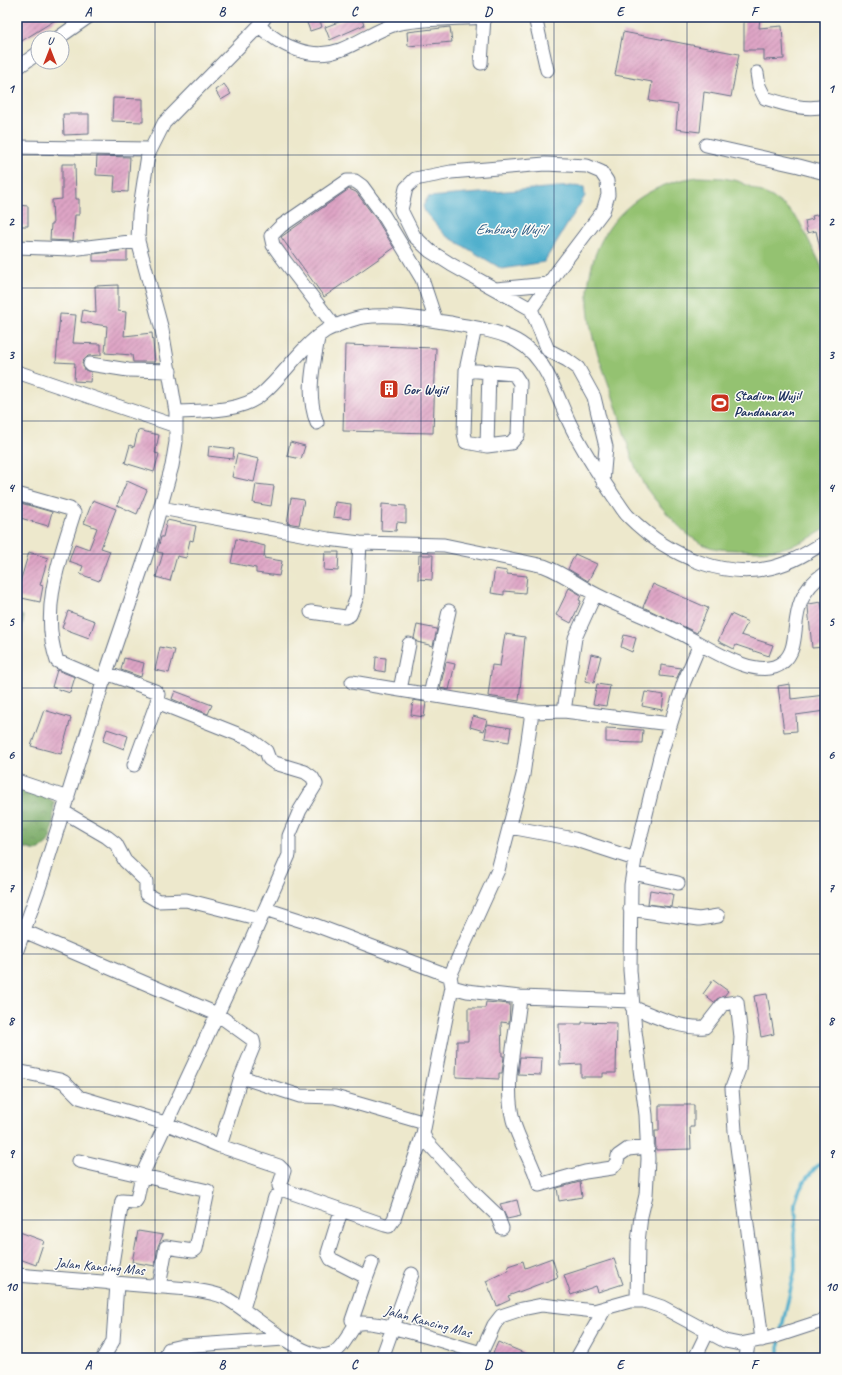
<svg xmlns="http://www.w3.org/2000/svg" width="842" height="1375" font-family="Caveat,sans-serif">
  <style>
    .forest { fill: url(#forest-crowns); stroke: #496c60 }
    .pitch { fill: #94c271; stroke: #587868 }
    .water { fill: #4daecc; stroke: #346e95 }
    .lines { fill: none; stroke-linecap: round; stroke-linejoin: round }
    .stream { stroke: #4daecc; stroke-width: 3.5 }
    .building { fill: url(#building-hatch) }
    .minor-casing { stroke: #647084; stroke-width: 15 }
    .minor { stroke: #fff; stroke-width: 13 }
    .grid { fill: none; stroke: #1b2f5e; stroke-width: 1; stroke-opacity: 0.55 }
    .labels { text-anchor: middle; stroke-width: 3; stroke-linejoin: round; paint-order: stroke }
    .poi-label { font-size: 14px; font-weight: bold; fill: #1b2f5e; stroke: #fdfcf7; text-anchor: start }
    .street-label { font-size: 14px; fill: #1b2f5e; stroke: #fdfcf7 }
    .water-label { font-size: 15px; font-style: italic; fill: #2c5b84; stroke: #fdfcf7 }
    .neatline { fill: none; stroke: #1b2f5e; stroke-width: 1.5 }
    .grid-label { font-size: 13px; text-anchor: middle; font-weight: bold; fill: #1b2f5e }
  </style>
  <defs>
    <pattern id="forest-crowns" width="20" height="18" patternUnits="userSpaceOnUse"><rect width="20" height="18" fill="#77a863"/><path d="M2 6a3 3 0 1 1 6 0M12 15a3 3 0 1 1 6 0" fill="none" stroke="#618955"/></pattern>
    <pattern id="building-hatch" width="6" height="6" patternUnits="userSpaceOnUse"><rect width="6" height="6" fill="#dea4c5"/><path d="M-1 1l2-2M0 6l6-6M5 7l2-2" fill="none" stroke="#b386a3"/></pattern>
  </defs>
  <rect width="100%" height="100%" fill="#fdfcf7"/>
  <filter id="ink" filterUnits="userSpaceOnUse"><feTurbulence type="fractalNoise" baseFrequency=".025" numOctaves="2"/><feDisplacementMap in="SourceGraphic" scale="8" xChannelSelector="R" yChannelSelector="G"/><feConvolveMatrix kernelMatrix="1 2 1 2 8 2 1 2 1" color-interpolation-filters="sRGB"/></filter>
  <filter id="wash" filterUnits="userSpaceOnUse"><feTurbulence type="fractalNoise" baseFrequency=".012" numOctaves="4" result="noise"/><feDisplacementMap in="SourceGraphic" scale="16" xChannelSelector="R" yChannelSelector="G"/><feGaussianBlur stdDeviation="0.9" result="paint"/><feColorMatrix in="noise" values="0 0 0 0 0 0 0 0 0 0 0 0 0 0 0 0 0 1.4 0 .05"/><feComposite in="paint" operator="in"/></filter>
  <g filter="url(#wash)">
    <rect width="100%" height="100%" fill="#ede8cc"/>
    <path class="forest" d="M17,612L24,617L21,633L17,636Z
      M17,788L44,795L54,802C54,812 54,836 47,844C44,847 39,849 36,851L17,846Z"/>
    <path class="pitch" d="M698,177L723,178L738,181L772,197L786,207L799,221L820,263L825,277V529C797,547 776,553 743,550C731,550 717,550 707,546C694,541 682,530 673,520C664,510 654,499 646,488C631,465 623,426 614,400C606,375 594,349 590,323C577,248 623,186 698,177Z"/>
    <path class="water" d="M572,186L584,187L585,196L544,262L502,269L445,235L425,212L423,206L428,197Z"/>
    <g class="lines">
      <path class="stream" d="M781,1331L795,1270L794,1233L797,1215C788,1201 811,1167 825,1161
        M779,1358V1339"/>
    </g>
    <g id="blocks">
      <path class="building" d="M17,17H60L17,44Z
        M315,17H319L322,27L310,31L306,20Z
        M352,17H361L364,25L330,40L325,27Z
        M744,17H760L759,28L782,26L784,59L764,60V50H744Z
        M450,27L452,42L408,46L407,32Z
        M623,32L739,54L731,97L704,92L700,132L676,129L678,105L649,101L652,82L615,75Z
        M224,84L231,94L221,100L215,90Z
        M113,98L143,99V122L112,121Z
        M63,114H89V134L64,135Z
        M97,156L130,157L128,192L114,191L115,176L96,175Z
        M62,164H75L76,199H79V215H75L73,241L50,240L51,224H53L52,200L62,199Z
        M349,189L356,192L377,220L394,248L324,297L281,237Z
        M17,205L28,206V226H17Z
        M825,213V251L821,252L816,231L807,233L805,221L813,219L812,216Z
        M127,250V261H93V254Z
        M118,285V311L126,312L124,336L152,333L155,362H133L132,355L105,353L107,326L81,322L83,310L96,313L95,286Z
        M60,314L76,315L73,343L101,344V355L88,356L82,362L85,370L91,372L90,382L74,381L75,363L56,362Z
        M345,345L436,348L433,433L343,431Z
        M138,430L159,435L155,453L159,454L154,472L125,463L130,445L134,447Z
        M290,442L305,446L301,459L287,456Z
        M209,446L234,449L233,459L208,456Z
        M237,454L259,459L254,482L232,477Z
        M127,481L147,490L137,514L117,505Z
        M256,484L274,486L271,506L253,503Z
        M291,498L304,500L299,525L287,523Z
        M93,500L116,509L101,548L110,551L99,581L80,574L83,566L69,561L75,544L89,549L97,528L84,523Z
        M17,502L52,512L48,526L17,517Z
        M335,502L351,504L350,519L333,517Z
        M382,504L406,506V523L397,522L396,531L381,530Z
        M167,520L196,526L193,541L190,540L186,558L177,556L170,581L156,577L163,553L157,552L161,537H163Z
        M236,539L265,546L264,558L282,561L279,576L256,573V568L231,563Z
        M29,552L48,558L40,585L43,586L40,602L17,597V581L20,582Z
        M325,552H339L338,571L324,570Z
        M575,554L597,564L588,581L568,569Z
        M419,555H433L432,580L418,579Z
        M495,569L507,571V574L527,576L525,593L504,591V595L491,593Z
        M653,584L708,608L697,633L643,607Z
        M569,588L581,595L579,600L581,601L571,623L556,615Z
        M821,602L824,621H823L825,647L812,648L808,607L809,604Z
        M68,611L95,621L89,638L62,628Z
        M731,614L748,622L741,635L773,645L769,656L736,645L734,649L718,641Z
        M417,625L437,629L433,646L417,642L414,638Z
        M505,634L525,637L519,701L488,696L492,665L500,666Z
        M624,635L636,638L632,652L621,647Z
        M160,647L175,650L169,673L155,670Z
        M591,654L601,656L594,683L585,681Z
        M376,657L386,658L385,672L375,670Z
        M124,658L144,663L141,677L121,670Z
        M446,662L455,664L449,690L440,688Z
        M661,665L681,668L677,678L660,676Z
        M57,670L75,677L70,693L52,687Z
        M597,684L610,686L606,706L593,704Z
        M790,684L791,699L825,695V711L796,715L797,731L784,732L778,686Z
        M175,691L212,705L208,714L172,699Z
        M645,692L664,695L662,710L642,706Z
        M413,700L426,702L424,717L411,715Z
        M44,710L71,718L61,754L31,746Z
        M473,716L487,720L484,731L470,727Z
        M487,724L511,728L509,742L485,738Z
        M606,728L643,730L642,743L606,742Z
        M107,729L128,736L124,749L103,741Z
        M650,890L673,894L671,907L648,904Z
        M713,980L728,991L724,996L717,999L714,1003L703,994Z
        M767,994L774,1034L761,1037L754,996Z
        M486,1002L510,1004L509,1023L501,1022L502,1056H504L502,1073H499V1079L456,1077L457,1041H468V1008H485Z
        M582,1022L617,1023L616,1073H603V1077H581V1064L560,1065L559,1024H582Z
        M520,1057L542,1058L541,1075L518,1074Z
        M659,1105H694V1127H690L691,1149L656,1150L655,1131H659Z
        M580,1182L582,1197L559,1201L557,1188Z
        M517,1200L521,1216L507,1219L500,1204Z
        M17,1231L44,1241L36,1265L17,1258Z
        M138,1231L163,1235L158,1246L155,1266L132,1262Z
        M552,1258L558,1277L508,1296L510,1300L497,1306L486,1281L509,1270L508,1266L523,1261L525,1268Z
        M614,1259L623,1284L598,1292L596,1286L571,1295L564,1275Z
        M498,1342L536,1358H491Z"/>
    </g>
  </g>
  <g filter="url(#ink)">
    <use href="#blocks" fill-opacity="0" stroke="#647084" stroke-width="1"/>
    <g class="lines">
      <g class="minor-casing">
        <path id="minor" d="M535,17L547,70
          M259,26C281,46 311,61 340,50C359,43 376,30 396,24C421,18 457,19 484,17
          M58,38L88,17
          M481,63L484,17
          M17,68L38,53
          M757,73L759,86L765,98C784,104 805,111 825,106
          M706,145L799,166L825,173
          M17,147L150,149
          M17,247L71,249L138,241
          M496,289L548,284
          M531,309L559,269L603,211L608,195L607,181L601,172L587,166L545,164L451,172L415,179L406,188L401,210L414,236L430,251L452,265L531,309L548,350L567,360L578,368L594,397L606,447L603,482
          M335,327L281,256L273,245L271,236L281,226L347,181H355L362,186L384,216L422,279L436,321
          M90,364L128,370L170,371
          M466,370L514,374L520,383L518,435L511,443L487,446L466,442L464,433Z
          M466,370L475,328
          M17,372L176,426
          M176,412C202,411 242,412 262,394C284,375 300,348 325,331C332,327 354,318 363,317C392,313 422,319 451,323C469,327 489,329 506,336C547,351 554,393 572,428C584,452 599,475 614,497C619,503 623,511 628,516C668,556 730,585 786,563C800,558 812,550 825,542
          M317,423C306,394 313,367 318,338
          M487,446L489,371
          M17,494L70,509L74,513C59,560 40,611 57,661L104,681
          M161,508L328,539L360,543L444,545L544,566C563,573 579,586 597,595C624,609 653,619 680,633C703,644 758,684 783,662C806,644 781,602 825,573
          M311,612L345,617L350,615L357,597L360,543
          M106,673L155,691L158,694L157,702L134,765
          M352,682L532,712
          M400,690L409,644
          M430,695L449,611
          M564,711L575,638L595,594
          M17,781L68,798
          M64,812L107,837L116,844L125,861L146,881V894L158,901L186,900L260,919
          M510,827L574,839L635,859
          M633,873L678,883
          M265,909L315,925L450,976
          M630,909L699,919L718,916
          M17,928L217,1014L253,1040L254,1045L241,1077L220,1146
          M17,950L40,885L106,673L151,541L172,466L176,442V412L162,330L138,241L139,214L148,155L164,123L259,26L265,17
          M452,987L423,1134L427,1142L475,1194L497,1215L502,1228
          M520,997C517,1037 503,1080 513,1120C519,1143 533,1162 539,1185L585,1172L612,1168L617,1162L618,1156L628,1149L648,1147
          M632,1001L520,997L467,991L452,987L450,976L498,870L523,775L532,712L564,711L670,724
          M632,1007C655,1016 680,1029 705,1027L723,1004L737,1002L741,1037L739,1069L732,1088L735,1131L762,1340
          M17,1071L60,1080L64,1082L79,1097L165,1123L220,1146L279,1166L284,1171L279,1186L281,1189L385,1225L389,1226L394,1219L423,1134
          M241,1077L300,1096L335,1097L425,1123
          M79,1161L208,1191L196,1249L193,1251L166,1247L159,1287
          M341,1211L328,1253L331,1259L364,1276L366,1279L352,1320L356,1324
          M17,1275L188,1289C200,1291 212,1292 224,1297C247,1308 305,1365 331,1354C342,1350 349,1333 356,1324C373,1317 459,1347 481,1353L494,1325L501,1316L522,1309L542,1305L594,1311L630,1301H644L662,1307L725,1341L740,1344L770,1338L825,1320
          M366,1279L372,1263
          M109,1283L122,1201L135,1202L137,1199L142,1175L244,957L289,855V836L300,810L316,784L312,777L305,772L275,763L269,759L266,751L250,739L157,702
          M637,1301L638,1242L641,1216L646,1195L648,1159L646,1115L635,1031L630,970L631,885L635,859L660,757L684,682L700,644
          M243,1309L275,1197
          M103,1358L113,1341L117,1284
          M165,1358L169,1349L182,1346L284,1339
          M382,1358L412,1274
          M577,1358L604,1310
          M695,1358L708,1331
          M746,1358L748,1344"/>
      </g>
      <use href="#minor" class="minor"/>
    </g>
  </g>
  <path class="grid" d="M155,17V1358M288,17V1358M421,17V1358M554,17V1358M687,17V1358M17,155H825M17,288H825M17,421H825M17,554H825M17,688H825M17,821H825M17,954H825M17,1087H825M17,1220H825"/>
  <defs>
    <g id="building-square" transform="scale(1)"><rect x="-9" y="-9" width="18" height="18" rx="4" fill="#c8321e" stroke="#fdfcf7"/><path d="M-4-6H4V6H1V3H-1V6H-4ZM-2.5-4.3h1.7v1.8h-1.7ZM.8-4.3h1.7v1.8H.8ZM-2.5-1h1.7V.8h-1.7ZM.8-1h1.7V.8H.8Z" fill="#fff"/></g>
    <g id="stadium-square" transform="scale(1)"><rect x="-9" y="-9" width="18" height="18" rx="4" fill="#c8321e" stroke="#fdfcf7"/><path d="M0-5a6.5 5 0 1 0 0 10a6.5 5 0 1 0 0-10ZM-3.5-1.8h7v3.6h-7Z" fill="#fff"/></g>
  </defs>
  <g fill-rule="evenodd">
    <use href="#building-square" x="389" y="389"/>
    <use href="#stadium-square" x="720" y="403"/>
  </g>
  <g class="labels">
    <g class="poi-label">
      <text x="403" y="394">Gor Wujil</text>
      <text x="734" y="400">Stadium Wujil<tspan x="734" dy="16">Pandanaran</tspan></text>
    </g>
    <g class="street-label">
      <text transform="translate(100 1266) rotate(5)" y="5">Jalan Kancing Mas</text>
      <text transform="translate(428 1321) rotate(15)" y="5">Jalan Kancing Mas</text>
    </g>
    <g class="water-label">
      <text x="510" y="234">Embung Wujil</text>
    </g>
  </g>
  <rect width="842" height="1375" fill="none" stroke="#fdfcf7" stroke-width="44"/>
  <g transform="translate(50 50)"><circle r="19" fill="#fdfcf7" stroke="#a3aaba"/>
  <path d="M0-3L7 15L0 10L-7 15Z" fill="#c8321e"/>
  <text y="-6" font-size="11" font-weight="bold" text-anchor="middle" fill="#1b2f5e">U</text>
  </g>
  <rect x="22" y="22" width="798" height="1331" class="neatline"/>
  <g class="grid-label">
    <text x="88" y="16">A</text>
    <text x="222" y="16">B</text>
    <text x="354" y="16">C</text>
    <text x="488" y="16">D</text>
    <text x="620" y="16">E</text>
    <text x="754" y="16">F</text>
    <text x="11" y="93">1</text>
    <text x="831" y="93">1</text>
    <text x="11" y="226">2</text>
    <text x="831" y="226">2</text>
    <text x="11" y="359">3</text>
    <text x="831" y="359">3</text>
    <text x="11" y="492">4</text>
    <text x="831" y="492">4</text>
    <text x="11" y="626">5</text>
    <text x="831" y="626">5</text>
    <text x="11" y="759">6</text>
    <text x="831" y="759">6</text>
    <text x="11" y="892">7</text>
    <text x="831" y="892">7</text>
    <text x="11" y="1025">8</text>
    <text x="831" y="1025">8</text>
    <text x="11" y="1158">9</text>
    <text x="831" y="1158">9</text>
    <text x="11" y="1291">10</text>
    <text x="831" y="1291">10</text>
    <text x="88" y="1369">A</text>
    <text x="222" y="1369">B</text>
    <text x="354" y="1369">C</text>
    <text x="488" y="1369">D</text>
    <text x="620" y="1369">E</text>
    <text x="754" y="1369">F</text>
  </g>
</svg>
